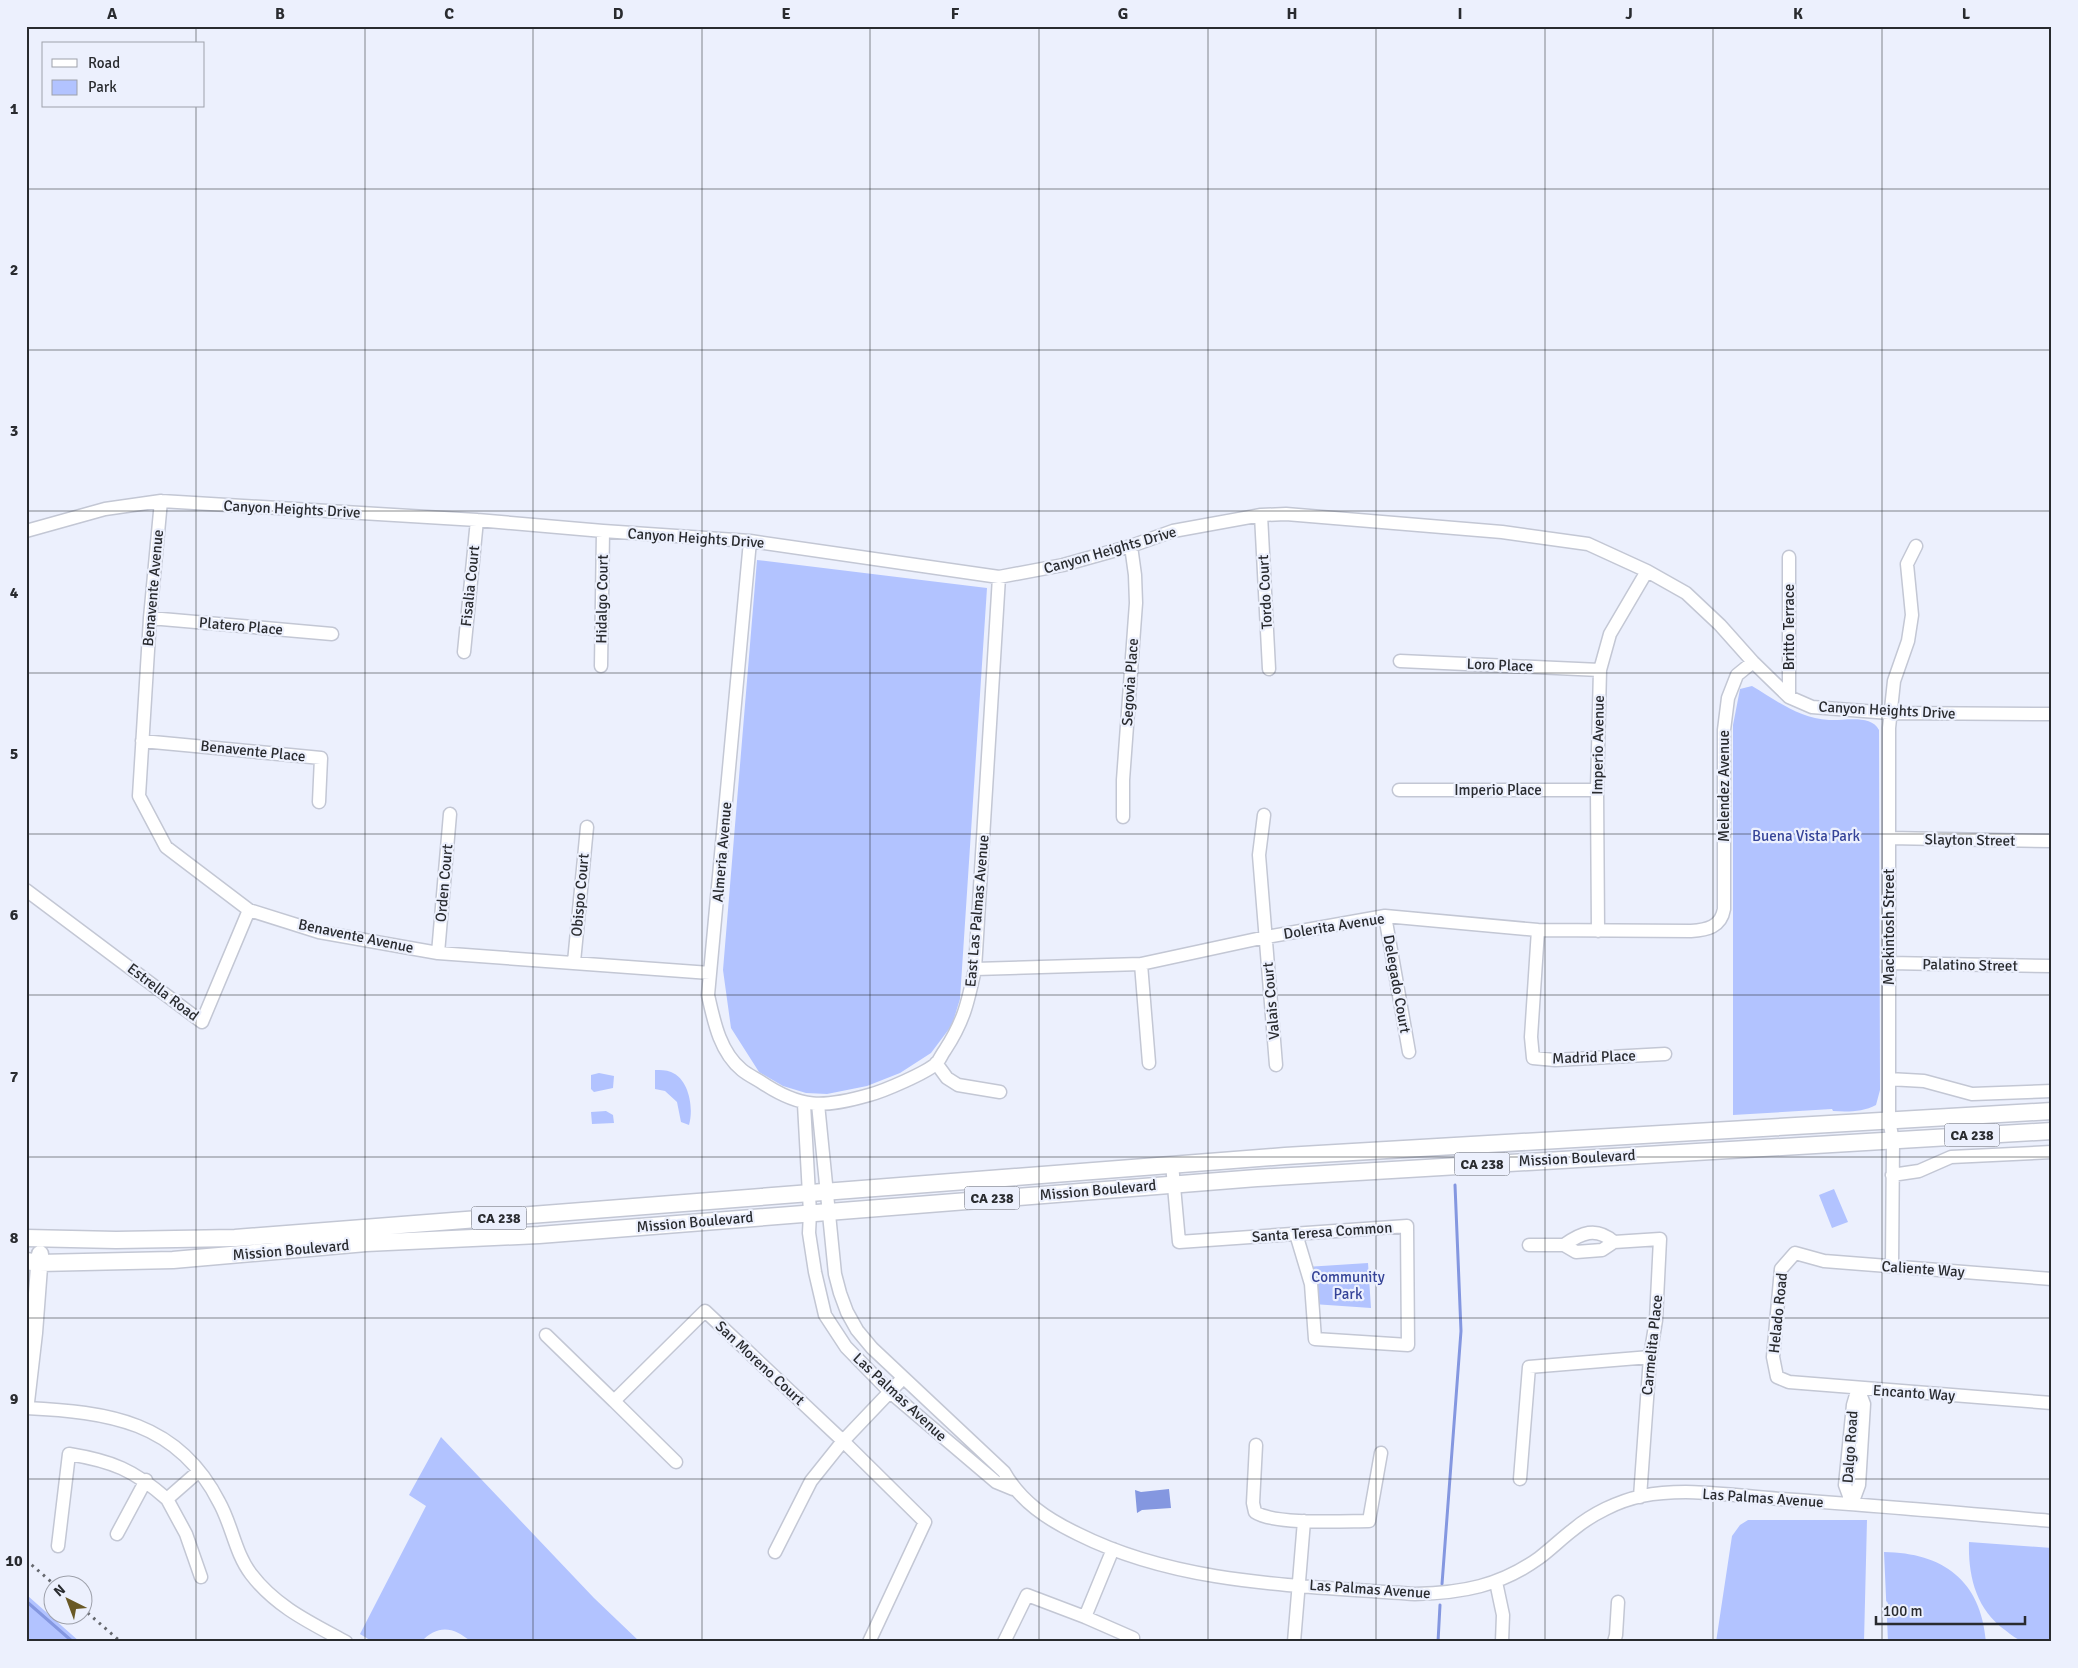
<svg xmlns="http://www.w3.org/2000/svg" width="2078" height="1668" font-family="Signika,sans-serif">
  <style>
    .green { fill: #b2c3ff }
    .water { fill: #8497e0 }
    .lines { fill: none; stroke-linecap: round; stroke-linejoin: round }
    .stream { stroke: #8497e0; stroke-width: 3 }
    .minor-casing { stroke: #c3c7d4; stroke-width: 15 }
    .major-casing { stroke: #c3c7d4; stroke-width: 19 }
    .minor { stroke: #fff; stroke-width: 12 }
    .major { stroke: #fff; stroke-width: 16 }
    .rail { stroke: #65686e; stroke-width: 3; stroke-dasharray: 2.5 5; stroke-linecap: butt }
    .grid { fill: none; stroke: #292b2f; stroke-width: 1; stroke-opacity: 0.55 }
    .labels { text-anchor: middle; stroke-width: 4.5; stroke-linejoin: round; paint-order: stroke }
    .shield { fill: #ecf0fd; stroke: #64666d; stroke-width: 1 }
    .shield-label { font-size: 14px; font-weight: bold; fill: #292b2f }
    .street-label { font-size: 15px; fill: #292b2f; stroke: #ecf0fd }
    .park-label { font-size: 15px; fill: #354398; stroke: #ecf0fd }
    .neatline { fill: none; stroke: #292b2f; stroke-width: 2 }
    .grid-label { font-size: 16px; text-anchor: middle; font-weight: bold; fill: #292b2f }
  </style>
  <rect width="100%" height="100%" fill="#ecf0fd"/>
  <path class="green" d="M757,560L987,588L960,999L952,1025L931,1053L900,1073L867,1086L827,1094L806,1093L783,1086L759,1072L731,1028L723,970Z
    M1752,686C1777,701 1799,718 1829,720C1844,721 1871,714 1879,730L1880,1090L1876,1105C1863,1112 1847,1112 1833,1111L1832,1109L1733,1115V725L1740,689Z
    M655,1070C660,1070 666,1070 671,1072C689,1079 694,1108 689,1125L681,1122L677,1102L665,1091L655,1089Z
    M599,1073L614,1076L613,1088L594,1092L591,1089V1075Z
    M606,1111L613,1115L614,1123L592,1124L591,1112Z
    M1834,1189L1848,1222L1832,1228L1819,1195Z
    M1368,1263L1371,1308L1313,1304L1306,1267Z
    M441,1437L594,1598L640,1642H471C454,1627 438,1624 421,1642H373L360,1634L426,1506L409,1495Z
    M1748,1520H1867L1864,1642H1716L1732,1536L1740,1525Z
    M1969,1542L2052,1548V1642C2043,1642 2033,1644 2025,1642C2018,1640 2011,1635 2005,1630C1976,1609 1968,1576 1969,1542Z
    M1884,1552C1943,1553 1981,1580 1986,1642H1888Z
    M28,1596L80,1642H26Z"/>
  <path class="water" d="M1169,1489L1171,1508L1142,1510L1137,1513L1135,1490L1141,1492Z"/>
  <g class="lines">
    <path class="stream" d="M1442,1584L1461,1331L1455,1185
      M26,1601L73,1642
      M1438,1642L1440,1605"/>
    <g class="minor-casing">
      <path id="minor" d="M161,501L150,618L139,796L166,847L249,910L319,932L438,953L710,973
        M1261,515L1269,669
        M26,531L105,509L161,501L477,520L603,531L750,541L999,577L1063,565L1131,546L1173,531L1261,515L1286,514L1502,532L1588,544L1647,571L1686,593L1720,625L1753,662L1789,697L1812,707L1890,713L2052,714
        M750,541L708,995C714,1022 720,1052 742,1070C748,1075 755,1078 761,1082C801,1109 823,1108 869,1095C884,1091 926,1073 937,1063C940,1059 942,1054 945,1050C964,1021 968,1002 975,969L999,577
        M150,618L332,634
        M464,652L477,520
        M1400,661L1600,670
        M601,666L603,531
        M1789,697V557
        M142,741L321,758L319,802
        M1399,790H1597
        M1264,815L1259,855L1276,1065
        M1123,817V780L1136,603L1135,575L1131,546
        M1889,838L2052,841
        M26,890L202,1022L249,910
        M1385,916L1409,1052
        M1538,930L1531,1037L1533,1058L1555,1060L1665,1054
        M1598,931L1597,790L1600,670L1610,634L1647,571
        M438,953L450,814
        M574,962L587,827
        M1889,963L2052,966
        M1141,964L1149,1063
        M975,969L1141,964L1266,937L1385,916L1538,930L1691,931C1707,930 1721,927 1724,909V730L1728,698L1737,675L1753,662
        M936,1063L947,1078L958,1085L1000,1092
        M1889,1079L1924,1081L1972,1094L2052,1091
        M804,1104L810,1213L809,1233L815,1272L825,1315L846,1347L890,1392L996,1482L1013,1489
        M818,1104L835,1274L840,1293L847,1312L857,1330L872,1348L1004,1472C1021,1502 1047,1519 1078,1534C1182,1586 1301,1585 1415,1594C1462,1593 1500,1586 1539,1558C1551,1549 1562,1538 1574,1529C1592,1514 1618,1501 1642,1496C1687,1487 1735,1496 1781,1499C1871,1505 1961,1513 2052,1521
        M1172,1164L1179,1242L1407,1226L1408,1345L1315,1339L1311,1284L1296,1234
        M1892,1175L1919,1171L1951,1157L2052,1152
        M1529,1245H1564L1576,1252L1602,1250L1614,1242L1660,1239L1656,1320L1650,1357L1640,1497
        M1564,1245C1581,1233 1596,1226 1614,1242
        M1892,1266L1893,1141L1889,1120V728L1894,681L1908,641L1912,615L1907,564L1916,546
        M2052,1279L1824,1261L1795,1253L1781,1269L1773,1357L1777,1377L1789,1382L2052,1403
        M546,1335L614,1401L705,1311L843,1441L925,1522L869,1642
        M614,1401L676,1462
        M26,1408C108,1412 178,1421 219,1502C232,1525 235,1553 251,1574C276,1607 311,1623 346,1642
        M1256,1445L1253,1503L1255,1512C1274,1525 1344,1521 1369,1521L1381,1453
        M1520,1479L1529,1367L1650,1357
        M167,1499L186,1534L201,1577
        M1852,1504L1859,1485L1864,1404L1858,1388
        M1852,1504L1845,1485L1853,1405L1858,1388
        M117,1534L146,1480
        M58,1546L69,1454C112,1461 134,1470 167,1499L199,1471
        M775,1552L811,1481L843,1441L903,1378
        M1496,1582L1503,1615L1502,1642
        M1085,1617L1113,1549
        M1004,1642L1027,1595L1085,1617L1133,1638L1132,1642
        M1294,1642L1304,1521
        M1614,1642L1616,1635L1618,1602"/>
    </g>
    <g class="major-casing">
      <path id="major" d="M26,1238L116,1240L235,1238L1285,1156L2052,1111
        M26,1261L39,1263L173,1260L366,1243L539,1235L1257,1178L2052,1131
        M26,1402L34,1333L40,1254"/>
    </g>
    <use href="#minor" class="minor"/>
    <use href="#major" class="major"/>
    <path class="rail" d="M26,1560L56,1586
      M82,1608L121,1642"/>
  </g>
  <path class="grid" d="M196,26V44M365,26V1642M533,26V1642M702,26V1642M870,26V1642M1039,26V1642M1208,26V1642M1376,26V1642M1545,26V1642M1713,26V1642M1882,26V1642M196,106V1642M26,189H2052M26,350H2052M26,511H2052M26,673H2052M26,834H2052M26,995H2052M26,1157H2052M26,1318H2052M26,1479H2052"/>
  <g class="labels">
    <g class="shield">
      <rect x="1944.5" y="1123.5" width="55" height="23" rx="4"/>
      <rect x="1454.5" y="1152.5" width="55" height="23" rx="4"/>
      <rect x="964.5" y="1186.5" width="55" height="23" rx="4"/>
      <rect x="471.5" y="1206.5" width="55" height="23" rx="4"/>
    </g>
    <g class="shield-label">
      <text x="1972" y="1140">CA 238</text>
      <text x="1482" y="1169">CA 238</text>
      <text x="992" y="1203">CA 238</text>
      <text x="499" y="1223">CA 238</text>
    </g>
    <g class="street-label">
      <text transform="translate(292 509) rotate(3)" y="5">Canyon Heights Drive</text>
      <text transform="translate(696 538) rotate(4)" y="5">Canyon Heights Drive</text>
      <text transform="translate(1110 550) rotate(-16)" y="5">Canyon Heights Drive</text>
      <text transform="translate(470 586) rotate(-84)" y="5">Fisalia Court</text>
      <text transform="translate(153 588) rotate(-85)" y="5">Benavente Avenue</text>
      <text transform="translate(1265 592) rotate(-93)" y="5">Tordo Court</text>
      <text transform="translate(602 599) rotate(-89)" y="5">Hidalgo Court</text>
      <text transform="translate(241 626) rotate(5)" y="5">Platero Place</text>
      <text transform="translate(1789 627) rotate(-90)" y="5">Britto Terrace</text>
      <text transform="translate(1500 665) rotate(2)" y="5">Loro Place</text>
      <text transform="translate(1130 682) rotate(-86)" y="5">Segovia Place</text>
      <text transform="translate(1887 710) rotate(3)" y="5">Canyon Heights Drive</text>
      <text transform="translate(1598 745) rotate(-89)" y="5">Imperio Avenue</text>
      <text transform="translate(253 751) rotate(6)" y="5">Benavente Place</text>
      <text transform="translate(1724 786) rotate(-90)" y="5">Melendez Avenue</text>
      <text x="1498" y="795">Imperio Place</text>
      <text transform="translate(1970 840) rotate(1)" y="5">Slayton Street</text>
      <text transform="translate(722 852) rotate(-85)" y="5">Almeria Avenue</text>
      <text transform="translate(444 883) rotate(-85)" y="5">Orden Court</text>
      <text transform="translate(580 895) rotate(-85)" y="5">Obispo Court</text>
      <text transform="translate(977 911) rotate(-85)" y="5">East Las Palmas Avenue</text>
      <text transform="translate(1334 926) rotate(-9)" y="5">Dolerita Avenue</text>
      <text transform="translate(1889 927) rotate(-90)" y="5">Mackintosh Street</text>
      <text transform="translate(356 936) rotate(12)" y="5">Benavente Avenue</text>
      <text transform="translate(1970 965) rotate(1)" y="5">Palatino Street</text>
      <text transform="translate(1397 984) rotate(80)" y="5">Delegado Court</text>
      <text transform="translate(163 992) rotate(37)" y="5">Estrella Road</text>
      <text transform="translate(1271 1001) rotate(-95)" y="5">Valais Court</text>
      <text transform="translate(1594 1057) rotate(-2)" y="5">Madrid Place</text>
      <text transform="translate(1577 1158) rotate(-3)" y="5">Mission Boulevard</text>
      <text transform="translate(1098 1190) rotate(-5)" y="5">Mission Boulevard</text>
      <text transform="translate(695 1222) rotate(-5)" y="5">Mission Boulevard</text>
      <text transform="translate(1322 1232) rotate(-4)" y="5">Santa Teresa Common</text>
      <text transform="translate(291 1250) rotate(-5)" y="5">Mission Boulevard</text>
      <text transform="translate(1923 1269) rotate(4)" y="5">Caliente Way</text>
      <text transform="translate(1778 1313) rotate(-84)" y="5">Helado Road</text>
      <text transform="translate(1652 1345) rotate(-84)" y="5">Carmelita Place</text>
      <text transform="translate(760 1363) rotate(43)" y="5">San Moreno Court</text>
      <text transform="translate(1914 1393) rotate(4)" y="5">Encanto Way</text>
      <text transform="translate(900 1397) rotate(43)" y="5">Las Palmas Avenue</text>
      <text transform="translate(1850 1447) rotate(-86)" y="5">Dalgo Road</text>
      <text transform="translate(1763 1498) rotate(4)" y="5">Las Palmas Avenue</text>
      <text transform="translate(1370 1589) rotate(4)" y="5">Las Palmas Avenue</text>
    </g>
    <g class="park-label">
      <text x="1806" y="841">Buena Vista Park</text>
      <text x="1348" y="1282">Community<tspan x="1348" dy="17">Park</tspan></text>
    </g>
  </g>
  <rect width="2078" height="1668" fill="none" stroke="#ecf0fd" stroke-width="55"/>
  <rect x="42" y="42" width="162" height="65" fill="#ecf0fd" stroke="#9ea1ab"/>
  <rect x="52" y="59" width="25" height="8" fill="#ffffff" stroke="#9ea1ab"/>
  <text x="88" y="68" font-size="15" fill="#292b2f">Road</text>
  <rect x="52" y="80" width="25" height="15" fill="#b2c3ff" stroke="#9ea1ab"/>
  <text x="88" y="92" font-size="15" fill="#292b2f">Park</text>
  <g transform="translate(68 1600) rotate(318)"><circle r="24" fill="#ecf0fd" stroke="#9ea1ab"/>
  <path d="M0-4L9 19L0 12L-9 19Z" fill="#695926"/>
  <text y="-8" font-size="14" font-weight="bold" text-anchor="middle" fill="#292b2f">N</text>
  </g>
  <path d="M1876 1616v8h149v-8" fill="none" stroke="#292b2f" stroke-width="2.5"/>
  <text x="1883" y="1616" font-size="15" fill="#292b2f" stroke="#ecf0fd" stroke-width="4" paint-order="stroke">100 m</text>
  <rect x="28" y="28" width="2022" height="1612" class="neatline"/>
  <g class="grid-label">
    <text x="112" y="19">A</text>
    <text x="280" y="19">B</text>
    <text x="449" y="19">C</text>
    <text x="618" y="19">D</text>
    <text x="786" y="19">E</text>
    <text x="955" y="19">F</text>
    <text x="1123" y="19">G</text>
    <text x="1292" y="19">H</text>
    <text x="1460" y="19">I</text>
    <text x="1629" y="19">J</text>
    <text x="1798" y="19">K</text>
    <text x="1966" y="19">L</text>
    <text x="14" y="114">1</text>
    <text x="14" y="275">2</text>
    <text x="14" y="436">3</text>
    <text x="14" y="598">4</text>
    <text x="14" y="759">5</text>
    <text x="14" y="920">6</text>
    <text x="14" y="1082">7</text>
    <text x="14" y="1243">8</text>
    <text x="14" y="1404">9</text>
    <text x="14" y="1566">10</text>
  </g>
</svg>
